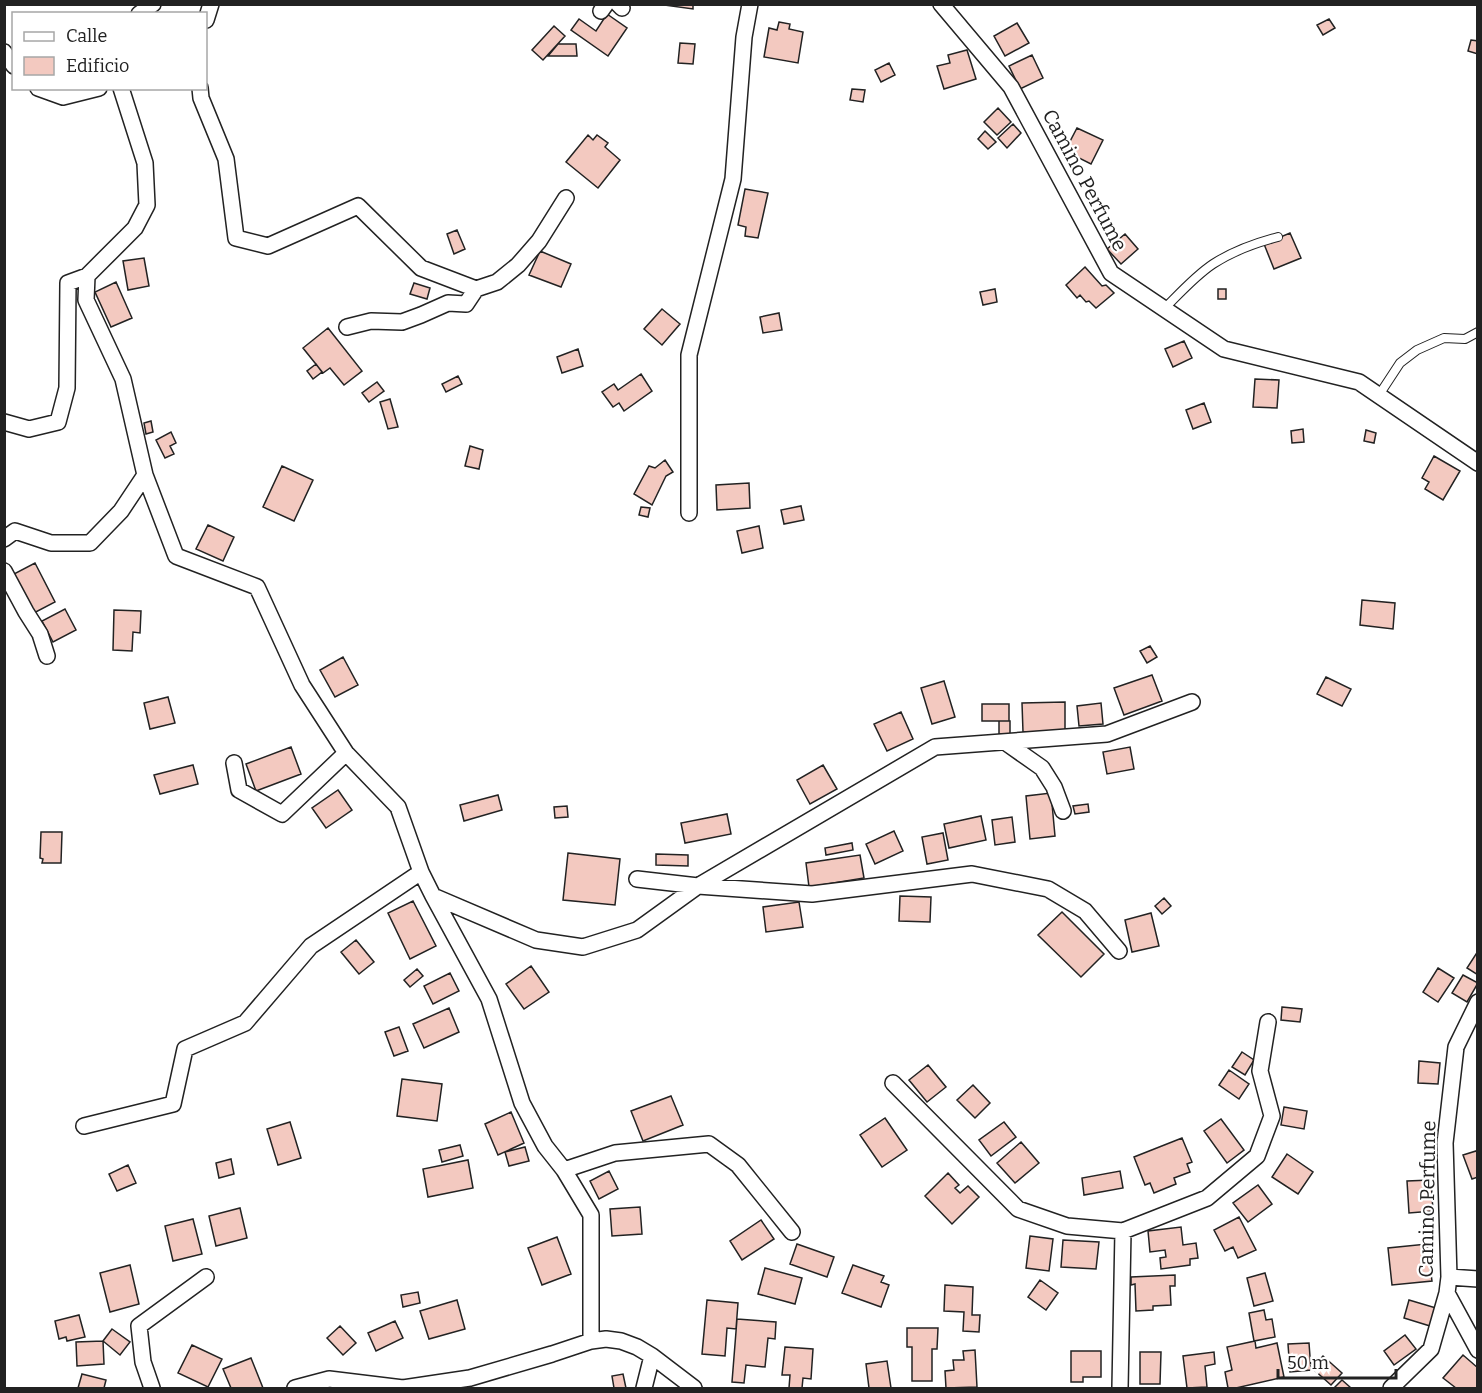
<svg xmlns="http://www.w3.org/2000/svg" width="1482" height="1393" font-family="Bitter,serif">
  <style>
    .building { fill: #f3c9c0; stroke: #222; stroke-width: 1.5 }
    .lines { fill: none; stroke-linecap: round; stroke-linejoin: round }
    .service-casing { stroke: #222; stroke-width: 10 }
    .minor-casing { stroke: #222; stroke-width: 18 }
    .service { stroke: #fff; stroke-width: 8 }
    .minor { stroke: #fff; stroke-width: 15 }
    .labels { text-anchor: middle; stroke-width: 4.5; stroke-linejoin: round; paint-order: stroke }
    .street-label { font-size: 20px; fill: #222; stroke: #fff }
  </style>
  <rect width="100%" height="100%" fill="#fff"/>
  <path class="building" d="M657,4H693V9Z
    M607,14L627,28L608,56L571,30L579,19L596,31Z
    M1329,19L1335,28L1323,35L1317,25Z
    M779,22L790,24L789,29L803,32L798,63L764,57L769,28L777,30Z
    M1017,23L1029,43L1005,56L994,36Z
    M554,26L565,36L543,60L532,50Z
    M1471,40L1478,41V54L1468,51Z
    M680,43L695,44L693,64L678,63Z
    M558,44H576L577,56H548Z
    M967,50L976,79L944,89L937,66L950,63L948,55Z
    M1032,55L1043,78L1020,89L1009,66Z
    M889,63L895,75L881,82L875,70Z
    M852,89L865,90L863,102L850,100Z
    M998,108L1011,122L997,135L984,122Z
    M1013,124L1021,133L1007,148L998,138Z
    M1077,128L1103,140L1091,164L1065,151Z
    M985,131L996,142L988,149L978,139Z
    M588,135L593,140L597,135L608,143L605,147L620,160L598,188L566,162Z
    M745,189L768,193L758,238L745,236L746,227L738,225Z
    M457,230L465,249L454,254L447,234Z
    M1290,233L1301,258L1274,269L1264,244Z
    M1125,234L1138,249L1121,264L1107,249Z
    M540,251L571,264L561,287L529,275Z
    M144,258L149,286L128,290L123,261Z
    M1085,267L1102,286L1106,285L1114,293L1096,308L1089,301L1086,302L1080,295L1077,298L1066,285Z
    M116,282L132,318L111,327L95,292Z
    M414,283L430,288L427,299L410,294Z
    M995,289L997,302L983,305L980,292Z
    M1218,289H1226V299H1218Z
    M662,309L680,324L662,345L644,329Z
    M779,313L782,330L763,333L760,317Z
    M328,328L362,371L344,385L330,368L323,373L303,348Z
    M1184,341L1192,358L1173,367L1165,349Z
    M578,349L583,366L562,373L557,357Z
    M316,364L322,372L313,379L307,371Z
    M641,374L652,391L624,411L619,403L613,407L602,392L614,384L618,390Z
    M458,376L462,384L446,392L442,384Z
    M1255,379L1279,380L1277,408L1253,407Z
    M377,382L384,391L369,402L362,393Z
    M390,399L398,427L388,429L380,402Z
    M1204,403L1211,422L1193,429L1186,410Z
    M151,421L153,432L146,434L144,423Z
    M1303,429L1304,442L1292,443L1291,431Z
    M1366,430L1376,433L1374,443L1364,441Z
    M171,432L176,443L170,446L174,454L165,458L156,440Z
    M470,446L483,450L479,469L465,466Z
    M1434,456L1460,471L1443,500L1425,489L1429,482L1422,478Z
    M665,460L673,472L666,476L652,505L634,494L649,466L655,468Z
    M282,466L313,480L294,521L263,507Z
    M749,483L750,508L717,510L716,485Z
    M801,506L804,520L784,524L781,510Z
    M641,507L650,508L648,517L639,515Z
    M208,525L234,537L223,561L196,549Z
    M759,526L763,548L742,553L737,531Z
    M35,563L55,602L32,614L12,575Z
    M1362,600L1395,603L1393,629L1360,625Z
    M65,609L76,630L53,642L42,621Z
    M114,610L141,611L140,633L133,632L132,651L113,650Z
    M1150,646L1157,657L1147,663L1140,651Z
    M343,657L358,685L335,697L320,670Z
    M1152,675L1162,701L1124,715L1114,688Z
    M1326,677L1351,689L1342,706L1317,694Z
    M944,681L955,717L932,724L921,688Z
    M168,697L175,723L150,729L144,703Z
    M1065,702V731L1023,732L1022,703Z
    M1101,703L1103,724L1079,726L1077,706Z
    M982,704H1009V721H982Z
    M901,712L913,739L887,751L874,724Z
    M999,721H1010V734H999Z
    M291,747L301,774L256,791L246,764Z
    M1130,747L1134,769L1107,774L1103,752Z
    M193,765L198,784L160,794L154,775Z
    M823,765L837,789L810,804L797,780Z
    M338,790L352,810L326,828L312,808Z
    M1051,793L1055,836L1030,839L1026,796Z
    M498,795L502,810L464,821L460,805Z
    M1088,804L1089,812L1075,814L1073,806Z
    M567,806L568,817L555,818L554,807Z
    M727,814L731,834L685,843L681,823Z
    M981,816L986,840L949,848L944,824Z
    M1012,817L1015,842L995,845L992,820Z
    M894,831L903,851L875,864L866,844Z
    M41,832H62L61,863H42L43,859L40,858Z
    M943,833L948,860L927,864L922,837Z
    M852,843L853,850L826,855L825,848Z
    M568,853L620,859L615,905L563,900Z
    M656,854L688,855V866L656,865Z
    M860,855L864,878L809,887L806,863Z
    M900,896L931,897L930,922L899,921Z
    M1164,898L1171,906L1162,914L1155,906Z
    M413,901L436,946L410,959L388,913Z
    M799,902L803,927L766,932L763,907Z
    M1062,912L1104,954L1081,977L1038,935Z
    M1151,913L1159,946L1132,952L1125,920Z
    M356,940L374,962L359,974L341,952Z
    M1478,951V975L1467,968Z
    M531,966L549,992L524,1009L506,984Z
    M1438,968L1454,978L1438,1002L1423,992Z
    M417,969L423,976L410,987L404,980Z
    M450,973L459,991L433,1004L424,986Z
    M1463,975L1478,983L1467,1002L1452,993Z
    M1282,1007L1302,1009L1300,1022L1281,1020Z
    M449,1008L459,1032L424,1048L413,1024Z
    M399,1027L408,1051L394,1056L385,1032Z
    M1242,1052L1254,1060L1245,1075L1232,1067Z
    M1419,1061L1440,1063L1438,1084L1418,1083Z
    M928,1065L946,1087L927,1102L909,1080Z
    M1229,1070L1249,1084L1239,1099L1219,1085Z
    M402,1079L442,1084L437,1121L397,1116Z
    M973,1085L990,1103L975,1118L957,1100Z
    M671,1096L683,1125L643,1141L631,1111Z
    M1284,1107L1307,1111L1304,1129L1281,1125Z
    M511,1112L524,1143L498,1155L485,1124Z
    M885,1118L907,1150L882,1167L860,1135Z
    M1221,1119L1244,1150L1227,1163L1204,1131Z
    M290,1122L301,1158L278,1165L267,1129Z
    M1004,1122L1016,1137L991,1156L979,1140Z
    M1182,1138L1192,1162L1187,1164L1190,1172L1174,1178L1176,1184L1154,1193L1150,1183L1145,1185L1134,1157Z
    M1021,1142L1039,1163L1015,1183L997,1163Z
    M460,1145L463,1156L442,1162L439,1150Z
    M525,1147L529,1161L509,1166L505,1152Z
    M1476,1151L1478,1154V1177L1472,1179L1463,1155Z
    M1287,1154L1313,1172L1298,1194L1272,1177Z
    M231,1159L234,1174L219,1178L216,1163Z
    M468,1160L473,1188L428,1197L423,1169Z
    M128,1165L136,1183L117,1191L109,1174Z
    M609,1171L618,1189L599,1199L590,1181Z
    M1120,1171L1123,1188L1084,1195L1082,1178Z
    M948,1173L959,1185L955,1188L960,1193L968,1186L979,1197L952,1224L925,1196Z
    M1431,1180L1433,1211L1409,1213L1407,1181Z
    M1258,1185L1272,1204L1248,1222L1233,1203Z
    M640,1207L642,1234L612,1236L610,1209Z
    M240,1208L247,1238L216,1246L209,1216Z
    M1239,1217L1256,1250L1238,1258L1233,1247L1225,1251L1214,1230Z
    M193,1219L202,1254L173,1261L165,1226Z
    M761,1220L774,1239L742,1260L730,1241Z
    M1181,1227L1183,1245L1196,1243L1198,1258L1190,1259V1265L1161,1269L1160,1258L1166,1257L1165,1250L1150,1252L1148,1231Z
    M1030,1236L1053,1239L1049,1271L1026,1268Z
    M557,1237L571,1274L542,1285L528,1248Z
    M1063,1240L1099,1242L1096,1269L1061,1267Z
    M797,1244L834,1257L827,1277L790,1264Z
    M1427,1244L1432,1281L1392,1285L1388,1248Z
    M130,1265L139,1304L110,1312L100,1273Z
    M853,1265L884,1276L881,1282L889,1285L881,1307L842,1293Z
    M765,1268L802,1278L795,1304L758,1294Z
    M1265,1273L1273,1301L1254,1306L1247,1278Z
    M1175,1275V1286H1170L1171,1305L1153,1306V1310L1136,1311L1135,1284L1131,1285V1277Z
    M1040,1280L1058,1293L1046,1310L1028,1297Z
    M945,1285L973,1287L972,1315H980L979,1332L963,1331L964,1312L944,1311Z
    M418,1292L420,1303L403,1307L401,1295Z
    M457,1300L465,1329L429,1339L420,1311Z
    M707,1300L738,1303L736,1329L727,1328L725,1356L702,1354Z
    M1409,1300L1436,1308L1430,1326L1404,1318Z
    M1264,1310L1266,1320L1272,1319L1275,1337L1254,1341L1249,1313Z
    M79,1315L85,1337L67,1341L66,1337L59,1339L55,1321Z
    M737,1319L776,1322L775,1339L768,1338L765,1367L746,1365L744,1383L732,1382Z
    M395,1321L403,1338L376,1351L368,1333Z
    M340,1326L356,1343L343,1355L327,1338Z
    M907,1328H938L937,1349H932V1381H912V1347H907Z
    M112,1329L130,1342L120,1355L103,1341Z
    M1405,1335L1416,1349L1394,1365L1384,1351Z
    M103,1341L104,1364L77,1366L76,1342Z
    M1255,1341L1256,1348L1277,1343L1284,1377L1236,1388H1228L1225,1372L1232,1370L1227,1347Z
    M1309,1343L1311,1370L1290,1372L1288,1344Z
    M192,1345L222,1359L208,1387L178,1373Z
    M785,1347L813,1349L811,1379L803,1378L802,1388H789L790,1375H782Z
    M975,1350L977,1387L946,1388L945,1371L954,1370L953,1360H964L963,1351Z
    M1071,1351H1101V1377H1083V1382H1071Z
    M1140,1352H1161L1160,1384H1140Z
    M1214,1352L1215,1364L1205,1366L1207,1387L1187,1388L1183,1356Z
    M1463,1355L1478,1368L1477,1388H1456L1443,1378Z
    M1323,1356L1342,1373L1331,1385L1312,1368Z
    M251,1358L263,1388H231L223,1369Z
    M887,1361L891,1388H869L866,1364Z
    M82,1374L106,1380L104,1388H78Z
    M623,1374L626,1388H614L612,1376Z
    M1342,1380L1351,1388H1334Z"/>
  <g class="lines">
    <g class="service-casing">
      <path id="service" d="M1164,309C1180,293 1195,276 1213,264C1233,251 1255,243 1278,237
        M1379,395L1400,363L1417,350L1444,338L1465,339L1478,332"/>
    </g>
    <g class="minor-casing">
      <path id="minor" d="M618,4L622,8
        M941,4L1011,87L1111,273L1224,349L1359,382L1478,463
        M601,11L606,4
        M139,14L153,4
        M206,20L211,4
        M4,52L14,66
        M38,88L63,97L99,88
        M121,88L145,163L147,205L135,228L87,276L86,300L123,379L145,475L176,556L257,587L302,685L346,753L398,807L421,872L433,896L489,999L522,1103L545,1146L564,1170L591,1215V1341
        M200,88L201,98L226,159L236,238L268,246L358,206L421,268L476,289L497,282L518,265L539,241L566,198
        M347,327L371,321L402,322L421,315L448,303L466,304L476,289
        M4,422L29,429L58,422L67,388L68,283L87,276
        M689,513V355L733,179L744,37L750,4
        M4,539L15,531L51,543H90L121,511L145,475
        M4,571L26,612L40,634L47,656
        M1005,742L1042,768L1054,787L1063,811
        M234,763L239,790L282,814L346,753
        M637,879L698,886L935,747L1107,734L1192,702
        M433,896L536,940L583,947L637,930L698,886L812,894L972,874L1048,889L1085,911L1119,951
        M1478,1002L1456,1047L1445,1143L1449,1277L1447,1293L1478,1350
        M893,1083L1018,1209L1067,1226L1123,1231L1207,1198L1257,1156L1272,1116L1260,1071L1268,1022
        M84,1126L173,1104L185,1049L245,1023L311,946L421,872
        M564,1170L615,1153L709,1144L738,1165L792,1232
        M1449,1277L1478,1279
        M152,1388L143,1362L139,1326L206,1277
        M295,1388L329,1379L403,1388L470,1378L552,1354L591,1341L606,1339L621,1341L637,1347L652,1356L694,1388
        M644,1388L652,1356
        M1120,1388L1123,1231
        M1391,1388L1431,1349L1447,1293"/>
    </g>
    <use href="#service" class="service"/>
    <use href="#minor" class="minor"/>
  </g>
  <g class="labels">
    <g class="street-label">
      <text transform="translate(1085 180) rotate(62)" y="7">Camino Perfume</text>
      <text transform="translate(1427 1199) rotate(-89)" y="7">Camino Perfume</text>
    </g>
  </g>
  <rect width="1482" height="1393" fill="none" stroke="#222222" stroke-width="12"/>
  <rect x="12" y="12" width="195" height="78" fill="#ffffff" stroke="#a7a7a7" stroke-width="1.5"/>
  <rect x="24" y="32" width="30" height="9" fill="#ffffff" stroke="#a7a7a7" stroke-width="1.5"/>
  <text x="66" y="42" font-size="18" fill="#222222">Calle</text>
  <rect x="24" y="57" width="30" height="18" fill="#f3c9c0" stroke="#a7a7a7" stroke-width="1.5"/>
  <text x="66" y="72" font-size="18" fill="#222222">Edificio</text>
  <path d="M1278 1369v9h118v-9" fill="none" stroke="#222222" stroke-width="3"/>
  <text x="1287" y="1369" font-size="18" fill="#222222" stroke="#ffffff" stroke-width="4.5" paint-order="stroke">50 m</text>
</svg>
